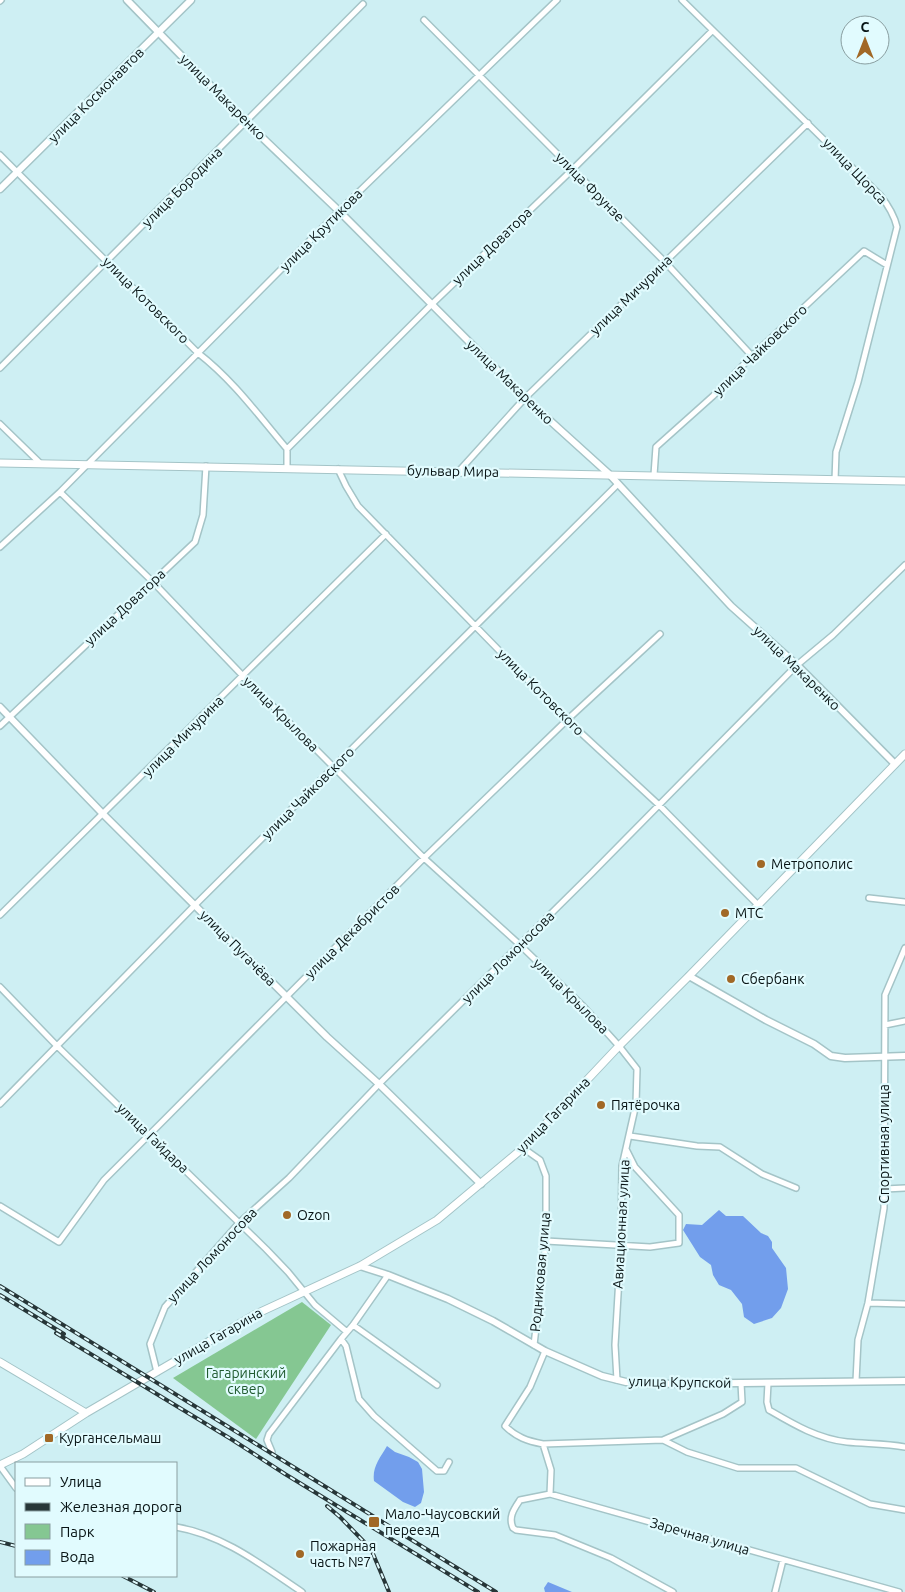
<svg xmlns="http://www.w3.org/2000/svg" width="905" height="1592" font-family="Ubuntu,sans-serif">
  <style>
    .green { fill: #85c792 }
    .water { fill: #729eec }
    .lines { fill: none; stroke-linecap: round; stroke-linejoin: round }
    .minor-casing { stroke: #a4c4c7; stroke-width: 8 }
    .tertiary-casing { stroke: #a4c4c7; stroke-width: 9 }
    .secondary-casing { stroke: #a4c4c7; stroke-width: 9 }
    .minor { stroke: #fff; stroke-width: 5 }
    .tertiary { stroke: #fff; stroke-width: 6 }
    .secondary { stroke: #fff; stroke-width: 7 }
    .rail-casing { stroke: #273638; stroke-width: 4 }
    .rail { stroke: #e1fbfe; stroke-width: 2; stroke-dasharray: 5.5; stroke-linecap: butt }
    .poi-dot { fill: #a16826; stroke: #e1fbfe; stroke-width: 2 }
    .labels { text-anchor: middle; stroke-width: 4.5; stroke-linejoin: round; paint-order: stroke }
    .street-label { font-size: 14px; fill: #081415; stroke: #e1fbfe }
    .poi-label { font-size: 14px; fill: #081415; stroke: #e1fbfe; text-anchor: start }
    .park-label { font-size: 14px; fill: #215b30; stroke: #e1fbfe }
  </style>
  <rect width="100%" height="100%" fill="#ceeff3"/>
  <path class="green" d="M302,1302L331,1325L256,1439L173,1378Z"/>
  <path class="water" d="M719,1210L726,1216H743L761,1233L768,1236L772,1242V1248L786,1268L788,1289L781,1308L772,1318L754,1324L744,1317L742,1304L731,1290L719,1285L713,1275L711,1265L700,1257L683,1230L686,1224L702,1225Z
    M387,1446L395,1452L409,1457L418,1462L422,1469L424,1492L421,1503L415,1507L403,1502L374,1481C372,1467 380,1458 387,1446Z
    M548,1582L572,1592H545L544,1588Z"/>
  <g class="lines">
    <g class="minor-casing">
      <path id="minor" d="M557,0L339,211L60,492L153,582L243,676L424,858L519,944L582,1005L619,1046L637,1069L636,1104L622,1166L621,1244L615,1345L617,1380
        M682,0L880,195C888,205 894,214 897,227L858,382L836,452L835,480
        M0,1L1,0
        M424,20L665,262L752,356
        M0,155L198,353C233,380 259,416 287,449
        M0,368L363,4
        M0,424L40,463
        M287,468V449L431,305L573,169L712,31
        M338,469L346,486L358,506L567,720L659,805L758,905
        M459,471L525,398L808,123
        M654,475L656,447L713,396L752,356L864,251L887,265
        M0,547L60,492
        M0,726L195,542L203,515L206,466
        M869,898L905,902
        M0,915L386,534
        M0,987L57,1046L266,1249L288,1272L315,1305L347,1332
        M885,1025L905,1021
        M0,1104L195,905L618,484
        M630,1136L697,1146L720,1147L762,1174L796,1188
        M523,1148L540,1160L546,1176V1241L534,1345
        M885,1189L905,1188
        M0,1206L59,1242L104,1180L165,1119L424,858L567,720L660,634
        M546,1241L650,1247L679,1243V1215L635,1167L626,1149
        M868,1303L905,1304
        M353,1325L437,1385
        M341,1339L346,1346L359,1399L374,1416L437,1471H444L449,1462
        M545,1351L530,1387L505,1426C516,1437 527,1441 543,1444L663,1440L687,1452L738,1468H796L870,1504L905,1510
        M157,1372L150,1344L165,1307L239,1223L289,1178L379,1084L592,873L797,665L833,635L905,565
        M856,1381L858,1340L868,1303L884,1208L885,995L905,948
        M768,1383L767,1402L769,1410C793,1424 818,1439 847,1442C866,1444 886,1443 905,1447
        M663,1440L723,1414L742,1402L741,1383
        M543,1444L551,1470L550,1494L899,1592
        M272,1452L267,1440L269,1434L341,1339L353,1325L388,1275
        M0,1466L16,1488
        M550,1494L520,1500C514,1509 508,1517 513,1528L516,1530L555,1535L611,1558L673,1592
        M176,1527C224,1535 263,1566 302,1592
        M775,1592L783,1560"/>
    </g>
    <g class="tertiary-casing">
      <path id="tertiary" d="M127,0L246,122L339,211L525,398L609,474L731,606L797,665L895,764
        M0,189L191,0
        M0,707L103,814L327,1037L379,1084L481,1184
        M689,976L766,1020L814,1044L831,1056L845,1058L905,1056
        M360,1266L388,1275L448,1299L493,1321L545,1351L602,1376L626,1382L652,1384L905,1381"/>
    </g>
    <g class="secondary-casing">
      <path id="secondary" d="M0,463L905,481
        M0,1362L86,1413
        M0,1465L23,1454L86,1413L256,1314L360,1266L437,1220L523,1148L619,1046L689,976L905,754"/>
    </g>
    <use href="#minor" class="minor"/>
    <use href="#tertiary" class="tertiary"/>
    <use href="#secondary" class="secondary"/>
    <g class="rail-casing">
      <path id="rail" d="M0,1286L496,1592
        M0,1295L64,1334
        M56,1333L231,1439L285,1474L478,1592
        M327,1506L340,1517L371,1549L389,1592
        M0,1542L16,1546
        M123,1576L154,1592"/>
    </g>
    <use href="#rail" class="rail"/>
  </g>
  <g class="poi-dot">
    <circle cx="761" cy="864" r="5"/>
    <circle cx="725" cy="913" r="5"/>
    <circle cx="731" cy="979" r="5"/>
    <circle cx="601" cy="1105" r="5"/>
    <circle cx="287" cy="1215" r="5"/>
    <rect x="44" y="1433" width="10" height="10" rx="2.5"/>
    <rect x="368" y="1516" width="12" height="12" rx="2.5"/>
    <circle cx="300" cy="1554" r="5"/>
  </g>
  <g class="labels">
    <g class="street-label">
      <text transform="translate(96 95) rotate(-45)" y="5">улица Космонавтов</text>
      <text transform="translate(223 97) rotate(45)" y="5">улица Макаренко</text>
      <text transform="translate(855 171) rotate(46)" y="5">улица Щорса</text>
      <text transform="translate(182 187) rotate(-45)" y="5">улица Бородина</text>
      <text transform="translate(590 187) rotate(45)" y="5">улица Фрунзе</text>
      <text transform="translate(321 230) rotate(-45)" y="5">улица Крутикова</text>
      <text transform="translate(492 246) rotate(-44)" y="5">улица Доватора</text>
      <text transform="translate(631 295) rotate(-44)" y="5">улица Мичурина</text>
      <text transform="translate(146 300) rotate(45)" y="5">улица Котовского</text>
      <text transform="translate(760 350) rotate(-44)" y="5">улица Чайковского</text>
      <text transform="translate(510 382) rotate(44)" y="5">улица Макаренко</text>
      <text transform="translate(453 471) rotate(1)" y="5">бульвар Мира</text>
      <text transform="translate(125 607) rotate(-43)" y="5">улица Доватора</text>
      <text transform="translate(797 668) rotate(44)" y="5">улица Макаренко</text>
      <text transform="translate(541 692) rotate(45)" y="5">улица Котовского</text>
      <text transform="translate(281 714) rotate(45)" y="5">улица Крылова</text>
      <text transform="translate(183 736) rotate(-45)" y="5">улица Мичурина</text>
      <text transform="translate(308 793) rotate(-45)" y="5">улица Чайковского</text>
      <text transform="translate(352 931) rotate(-45)" y="5">улица Декабристов</text>
      <text transform="translate(238 948) rotate(45)" y="5">улица Пугачёва</text>
      <text transform="translate(508 957) rotate(-45)" y="5">улица Ломоносова</text>
      <text transform="translate(571 996) rotate(45)" y="5">улица Крылова</text>
      <text transform="translate(553 1115) rotate(-46)" y="5">улица Гагарина</text>
      <text transform="translate(153 1138) rotate(44)" y="5">улица Гайдара</text>
      <text transform="translate(884 1144) rotate(-90)" y="5">Спортивная улица</text>
      <text transform="translate(621 1224) rotate(-87)" y="5">Авиационная улица</text>
      <text transform="translate(212 1255) rotate(-47)" y="5">улица Ломоносова</text>
      <text transform="translate(540 1272) rotate(-85)" y="5">Родниковая улица</text>
      <text transform="translate(218 1336) rotate(-30)" y="5">улица Гагарина</text>
      <text transform="translate(680 1382) rotate(1)" y="5">улица Крупской</text>
      <text transform="translate(700 1536) rotate(16)" y="5">Заречная улица</text>
    </g>
    <g class="poi-label">
      <text x="771" y="869">Метрополис</text>
      <text x="735" y="918">МТС</text>
      <text x="741" y="984">Сбербанк</text>
      <text x="611" y="1110">Пятёрочка</text>
      <text x="297" y="1220">Ozon</text>
      <text x="59" y="1443">Кургансельмаш</text>
      <text x="385" y="1519">Мало-Чаусовский<tspan x="385" dy="16">переезд</tspan></text>
      <text x="310" y="1551">Пожарная<tspan x="310" dy="16">часть №7</tspan></text>
    </g>
    <g class="park-label">
      <text x="246" y="1378">Гагаринский<tspan x="246" dy="16">сквер</tspan></text>
    </g>
  </g>
  <rect x="15" y="1462" width="162" height="115" fill="#e1fbfe" stroke="#8a9fa1"/>
  <rect x="25" y="1478" width="25" height="8" fill="#ffffff" stroke="#8a9fa1"/>
  <text x="60" y="1487" font-size="15" fill="#081415">Улица</text>
  <rect x="25" y="1503" width="25" height="8" fill="#273638" stroke="#8a9fa1"/>
  <text x="60" y="1512" font-size="15" fill="#081415">Железная дорога</text>
  <rect x="25" y="1524" width="25" height="15" fill="#85c792" stroke="#8a9fa1"/>
  <text x="60" y="1537" font-size="15" fill="#081415">Парк</text>
  <rect x="25" y="1550" width="25" height="15" fill="#729eec" stroke="#8a9fa1"/>
  <text x="60" y="1562" font-size="15" fill="#081415">Вода</text>
  <g transform="translate(865 40)"><circle r="24" fill="#e1fbfe" stroke="#8a9fa1"/>
  <path d="M0-4L9 19L0 12L-9 19Z" fill="#a16826"/>
  <text y="-8" font-size="14" font-weight="bold" text-anchor="middle" fill="#081415">С</text>
  </g>
</svg>
